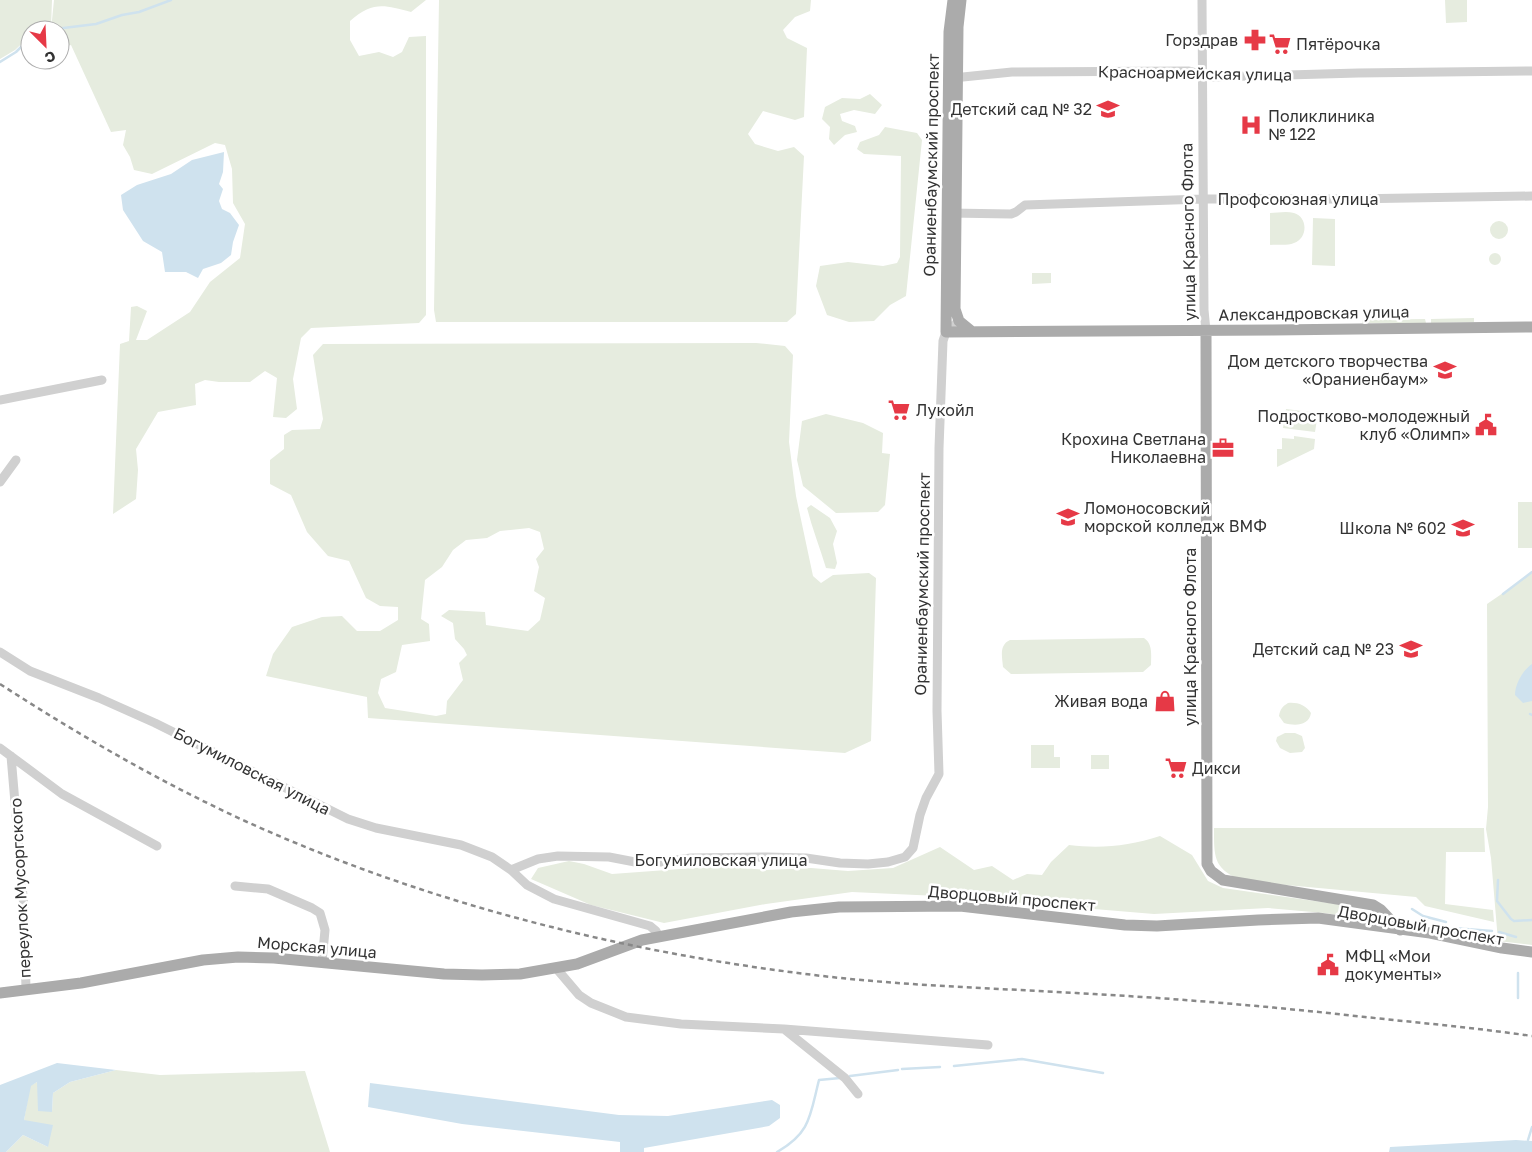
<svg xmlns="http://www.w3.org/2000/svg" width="1532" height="1152" font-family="'Golos Text',sans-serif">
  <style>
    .green { fill: #e6ecdf; fill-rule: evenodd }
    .water { fill: #cfe2ee }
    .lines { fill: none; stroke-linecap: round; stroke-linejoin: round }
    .stream { stroke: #cfe2ee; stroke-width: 2.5 }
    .minor { stroke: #d0d0d0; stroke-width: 9 }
    .major { stroke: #ababab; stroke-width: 11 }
    .rail { stroke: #888; stroke-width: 2.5; stroke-dasharray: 5 4; stroke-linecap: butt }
    .labels { text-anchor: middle; stroke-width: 5; stroke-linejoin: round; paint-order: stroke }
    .poi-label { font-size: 16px; fill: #333; stroke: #fff; text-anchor: end }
    .street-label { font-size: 16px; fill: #333; stroke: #fff }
  </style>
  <rect width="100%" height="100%" fill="#fff"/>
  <path class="green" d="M0,0H52L51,27L42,30H30V36L15,50L0,59Z
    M54,0H426L411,12C384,5 373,1 350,21V40L359,56L379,52L393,57L402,52L409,37L426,36V315L419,323L311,328L301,338L293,379L297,409L286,418L273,417L277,378L265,371L250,382H219L205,380L195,384L196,405L158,412L136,449L138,470L136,499L113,514L120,344L129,341L131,307L137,306L147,311L136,340H147L190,312L210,282L240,258L245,224L233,203L232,169L225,145L215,143L152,174L134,170L130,157L123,145L126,130L111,132L71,45L60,48V30H51Z
    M439,0H811L810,11L795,17L783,30L787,38L807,48L804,117L795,120L763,111L748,134L755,144L778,151L794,147L804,156L796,314L787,322H436L434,310Z
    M1445,0H1467V22L1446,23Z
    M870,94L882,105L875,114L854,110L840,114L842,121L855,126L857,132L845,135L834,145L829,139L830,127L822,119L825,107L842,98L860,99Z
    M885,127L917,133L922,140L906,296L890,305L874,321L849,322L827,315L816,286L820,266L848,262L883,266L897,263L900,257L901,156L864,154L857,149L860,142L879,135Z
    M1270,213C1277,213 1286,211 1294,213C1308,217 1308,238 1294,243C1287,246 1278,244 1270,245Z
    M1313,218L1335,219V266L1312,265Z
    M1490 230a9 9 0 1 1 18 0a9 9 0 1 1-18 0Z
    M1489 259a6 6 0 1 1 12 0a6 6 0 1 1-12 0Z
    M1032,273H1051V283L1032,284Z
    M1474,318V322L1431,323V319Z
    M1425,319L1426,323H1362V320Z
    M756,343L785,346L793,355L789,442L796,496L813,576L821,583L833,575L869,573L876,578L871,741L845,753L368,718L367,697L266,676L273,654L292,627L322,617L342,616L357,631H380L398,620V607L380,606L366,598L349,561L328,556L307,532L291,495L270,484V460L284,449V435L292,430L320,429L323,419L313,355L323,344ZM529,528L540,532L544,549L536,559L539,567L534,591L545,598L540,620L528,631L486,625L485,612L449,610L441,616L453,623L455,639L464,649L467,655L459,663L463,680L447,701L446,714L436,716L385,708L378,693L381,679L396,672L402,645L430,641L429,624L421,619L425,580L442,567L453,550L466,540L487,538L500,531Z
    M1286,409L1318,413L1315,432L1283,428Z
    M826,414L863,423L883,433L882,453L890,454L885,505L878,512L836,513L803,486L797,460L802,421Z
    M1294,436L1315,439L1314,449L1277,467V449H1282V438L1294,439Z
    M1518,502H1532V548H1518Z
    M811,505L830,518L837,531L833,544L837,563L835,569L826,568C820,548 812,528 807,508Z
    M1532,573V945L1498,941L1491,858L1486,829L1488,807L1487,604Z
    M1144,638C1153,644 1151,655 1151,665L1143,672L1011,674L1003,667C1002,656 999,645 1010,640Z
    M1288,703C1297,702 1306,705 1311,713C1309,726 1295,726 1284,723L1279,716C1280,709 1283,706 1288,703Z
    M1285,733H1295L1302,736L1305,748L1302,752L1290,753L1280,748L1276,741L1277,737Z
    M1031,745H1054V757H1060V768H1031Z
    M1091,755H1109V769H1091Z
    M1214,828H1484L1485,852H1446L1445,904L1493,910L1494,922L1425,906L1416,897L1243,881C1213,869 1214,857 1214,828Z
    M1160,836L1192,855L1208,881L1223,888L1336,904L1360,911L1362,916L1358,918L1324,913L1268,908L1154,914L938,896L852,892L766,904L664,923L591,905L531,879L538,868L569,861L584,864L612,874L721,866L766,870L811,868L848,871L893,868L940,847L974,870L992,866L1013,880L1027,874L1042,875L1051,862L1069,845C1101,849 1129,846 1160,836Z
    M116,1070L160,1075L305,1071L330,1152H6L23,1135L48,1147L24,1120L30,1086L37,1082L52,1112L53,1093L70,1082Z"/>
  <path class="water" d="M224,152L223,172L219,184L223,189L219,201L222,209L230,213L239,225L233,242L231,255L221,263L203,269L198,278L186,272H165L162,252L143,241L123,210L121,195L137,185L171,174L192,160Z
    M1532,664V701L1523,703L1515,695C1515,684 1523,670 1532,664Z
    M57,1063L116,1070L70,1082L53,1093L52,1112L38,1111L37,1082L31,1086L24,1120L53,1125L48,1147L23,1135L6,1152H0V1085Z
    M370,1083L619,1115L668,1116L772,1100L780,1105V1118L769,1126L644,1148V1152H620V1142L462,1124L368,1107Z
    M1516,1140L1532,1141V1152H1389L1390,1147Z"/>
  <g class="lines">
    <path class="stream" d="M47,30L96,24L122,15L139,12L171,0
      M0,62L16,52L30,38
      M1503,594L1532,572
      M1530,714L1532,715
      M1498,880L1497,901L1511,919L1514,921L1532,920
      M1412,909L1423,916L1446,922
      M1453,928L1492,931
      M1499,932L1516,937
      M1518,973V998
      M954,1066L1022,1059L1103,1073
      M902,1069L940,1067
      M850,1076L898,1070
      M1528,1140L1532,1127
      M777,1152C811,1133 810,1115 819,1080L840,1078"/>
    <path class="minor" d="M1202,0L1204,310L1206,331
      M953,78L1012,72L1189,71L1213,77L1358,73L1532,71
      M950,213L1011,214L1016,212L1025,205L1203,199H1350L1532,196
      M0,400L102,380
      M0,482L16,460
      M0,652L30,671L99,698L155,723L348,819L376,828L461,845L492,857L511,870L527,885L554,899L650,926L656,931L659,937
      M0,748L62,794L157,846
      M11,756L24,908L26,990
      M511,870L538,859L558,856L609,857L635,862H661L691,858L767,857L806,858L840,863L868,864L888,862L905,857L913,848L920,815L926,798L939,774L937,711L939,448L943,341L946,332L959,321
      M235,886L268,889L312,908L320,913L325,930L322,962
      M556,968L579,995L591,1003L626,1017L681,1024L784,1029L988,1045
      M784,1029L845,1078L858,1094"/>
    <path class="major" d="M953,0L949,32L946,332L1273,330L1532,327
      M961,0L958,27L955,309L959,321L970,330
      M1206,331L1207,864L1211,871L1223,880L1373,905L1381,910L1400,930
      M0,993L81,983L203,960L238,957L274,958L444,974L482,975L520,974L577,964L642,940L791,912L839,907L960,906L1125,925L1157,926L1258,920L1318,918L1430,933L1502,948L1532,952"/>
    <path class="rail" d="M0,684C79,735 160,782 245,821C419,900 608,949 798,973C896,986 995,988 1094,994C1184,999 1275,1007 1365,1017C1421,1023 1477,1028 1532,1036"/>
  </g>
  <defs>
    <g id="pharmacy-bare" transform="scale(1.725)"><path d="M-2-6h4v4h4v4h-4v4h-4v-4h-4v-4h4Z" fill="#e63946" stroke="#fff" stroke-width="2.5" paint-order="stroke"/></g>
    <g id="supermarket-bare" transform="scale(1.725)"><path d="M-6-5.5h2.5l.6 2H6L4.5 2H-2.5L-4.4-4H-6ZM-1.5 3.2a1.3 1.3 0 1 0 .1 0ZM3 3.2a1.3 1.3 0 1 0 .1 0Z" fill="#e63946" stroke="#fff" stroke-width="2.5" paint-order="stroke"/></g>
    <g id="school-bare" transform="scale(1.725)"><path d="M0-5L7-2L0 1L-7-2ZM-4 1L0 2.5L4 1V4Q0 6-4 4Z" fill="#e63946" stroke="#fff" stroke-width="2.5" paint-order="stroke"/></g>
    <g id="hospital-bare" transform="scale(1.725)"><path d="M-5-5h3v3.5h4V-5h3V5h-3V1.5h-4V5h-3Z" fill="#e63946" stroke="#fff" stroke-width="2.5" paint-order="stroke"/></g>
    <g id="civic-bare" transform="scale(1.725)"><path d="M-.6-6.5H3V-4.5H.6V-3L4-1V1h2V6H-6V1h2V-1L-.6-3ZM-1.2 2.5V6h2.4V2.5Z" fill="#e63946" stroke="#fff" stroke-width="2.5" paint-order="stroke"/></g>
    <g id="office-bare" transform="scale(1.725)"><path d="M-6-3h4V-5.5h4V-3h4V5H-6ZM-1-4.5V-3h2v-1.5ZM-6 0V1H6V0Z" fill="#e63946" stroke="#fff" stroke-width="2.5" paint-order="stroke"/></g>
    <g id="university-bare" transform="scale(1.725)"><path d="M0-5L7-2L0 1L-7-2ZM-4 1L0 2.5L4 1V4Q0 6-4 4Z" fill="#e63946" stroke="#fff" stroke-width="2.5" paint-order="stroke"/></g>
    <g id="shop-bare" transform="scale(1.725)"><path d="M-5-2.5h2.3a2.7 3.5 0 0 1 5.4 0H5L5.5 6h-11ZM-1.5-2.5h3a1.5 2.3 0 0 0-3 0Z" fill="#e63946" stroke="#fff" stroke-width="2.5" paint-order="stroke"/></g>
  </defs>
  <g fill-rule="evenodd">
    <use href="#pharmacy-bare" x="1255" y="40"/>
    <use href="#supermarket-bare" x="1280" y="44"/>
    <use href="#school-bare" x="1108" y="109"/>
    <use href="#hospital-bare" x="1251" y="125"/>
    <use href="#school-bare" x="1445" y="370"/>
    <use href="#supermarket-bare" x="899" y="410"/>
    <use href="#civic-bare" x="1486" y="425"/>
    <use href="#office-bare" x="1223" y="448"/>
    <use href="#university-bare" x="1068" y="517"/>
    <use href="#school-bare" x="1463" y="528"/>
    <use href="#school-bare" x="1411" y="649"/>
    <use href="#shop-bare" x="1165" y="701"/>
    <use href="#supermarket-bare" x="1176" y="768"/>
    <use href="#civic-bare" x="1328" y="965"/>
  </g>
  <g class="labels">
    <g class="poi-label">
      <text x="1238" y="46">Горздрав</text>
      <text x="1296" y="50" text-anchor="start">Пятёрочка</text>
      <text x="1092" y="115">Детский сад № 32</text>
      <text x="1268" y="122" text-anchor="start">Поликлиника<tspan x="1268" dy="18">№ 122</tspan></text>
      <text x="1428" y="367">Дом детского творчества<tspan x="1428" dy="18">«Ораниенбаум»</tspan></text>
      <text x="916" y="416" text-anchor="start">Лукойл</text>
      <text x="1470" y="422">Подростково-молодежный<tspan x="1470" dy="18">клуб «Олимп»</tspan></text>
      <text x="1206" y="445">Крохина Светлана<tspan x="1206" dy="18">Николаевна</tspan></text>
      <text x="1084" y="514" text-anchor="start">Ломоносовский<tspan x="1084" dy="18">морской колледж ВМФ</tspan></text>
      <text x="1446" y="534">Школа № 602</text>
      <text x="1394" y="655">Детский сад № 23</text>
      <text x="1148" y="707">Живая вода</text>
      <text x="1192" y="774" text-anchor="start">Дикси</text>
      <text x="1345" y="962" text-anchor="start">МФЦ «Мои<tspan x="1345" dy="18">документы»</tspan></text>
    </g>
    <g class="street-label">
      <text transform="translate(1195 73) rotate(1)" y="6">Красноармейская улица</text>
      <text transform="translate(931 165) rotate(-89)" y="6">Ораниенбаумский проспект</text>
      <text x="1298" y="205">Профсоюзная улица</text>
      <text transform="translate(1188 232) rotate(-91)" y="6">улица Красного Флота</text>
      <text transform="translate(1314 313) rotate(-1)" y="6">Александровская улица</text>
      <text transform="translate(922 584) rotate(-89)" y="6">Ораниенбаумский проспект</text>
      <text transform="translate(1190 637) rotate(-90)" y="6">улица Красного Флота</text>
      <text transform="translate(252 771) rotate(27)" y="6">Богумиловская улица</text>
      <text x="721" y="866">Богумиловская улица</text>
      <text transform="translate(20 888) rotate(-93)" y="6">переулок Мусоргского</text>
      <text transform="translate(1012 898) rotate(5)" y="6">Дворцовый проспект</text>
      <text transform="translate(1421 925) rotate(10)" y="6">Дворцовый проспект</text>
      <text transform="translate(317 947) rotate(5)" y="6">Морская улица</text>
    </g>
  </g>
  <g transform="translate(45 45) rotate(156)"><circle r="24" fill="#ffffff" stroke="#adadad"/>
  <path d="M0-4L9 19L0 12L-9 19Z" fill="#e63946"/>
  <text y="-8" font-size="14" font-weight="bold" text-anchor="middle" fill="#333333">С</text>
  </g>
</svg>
